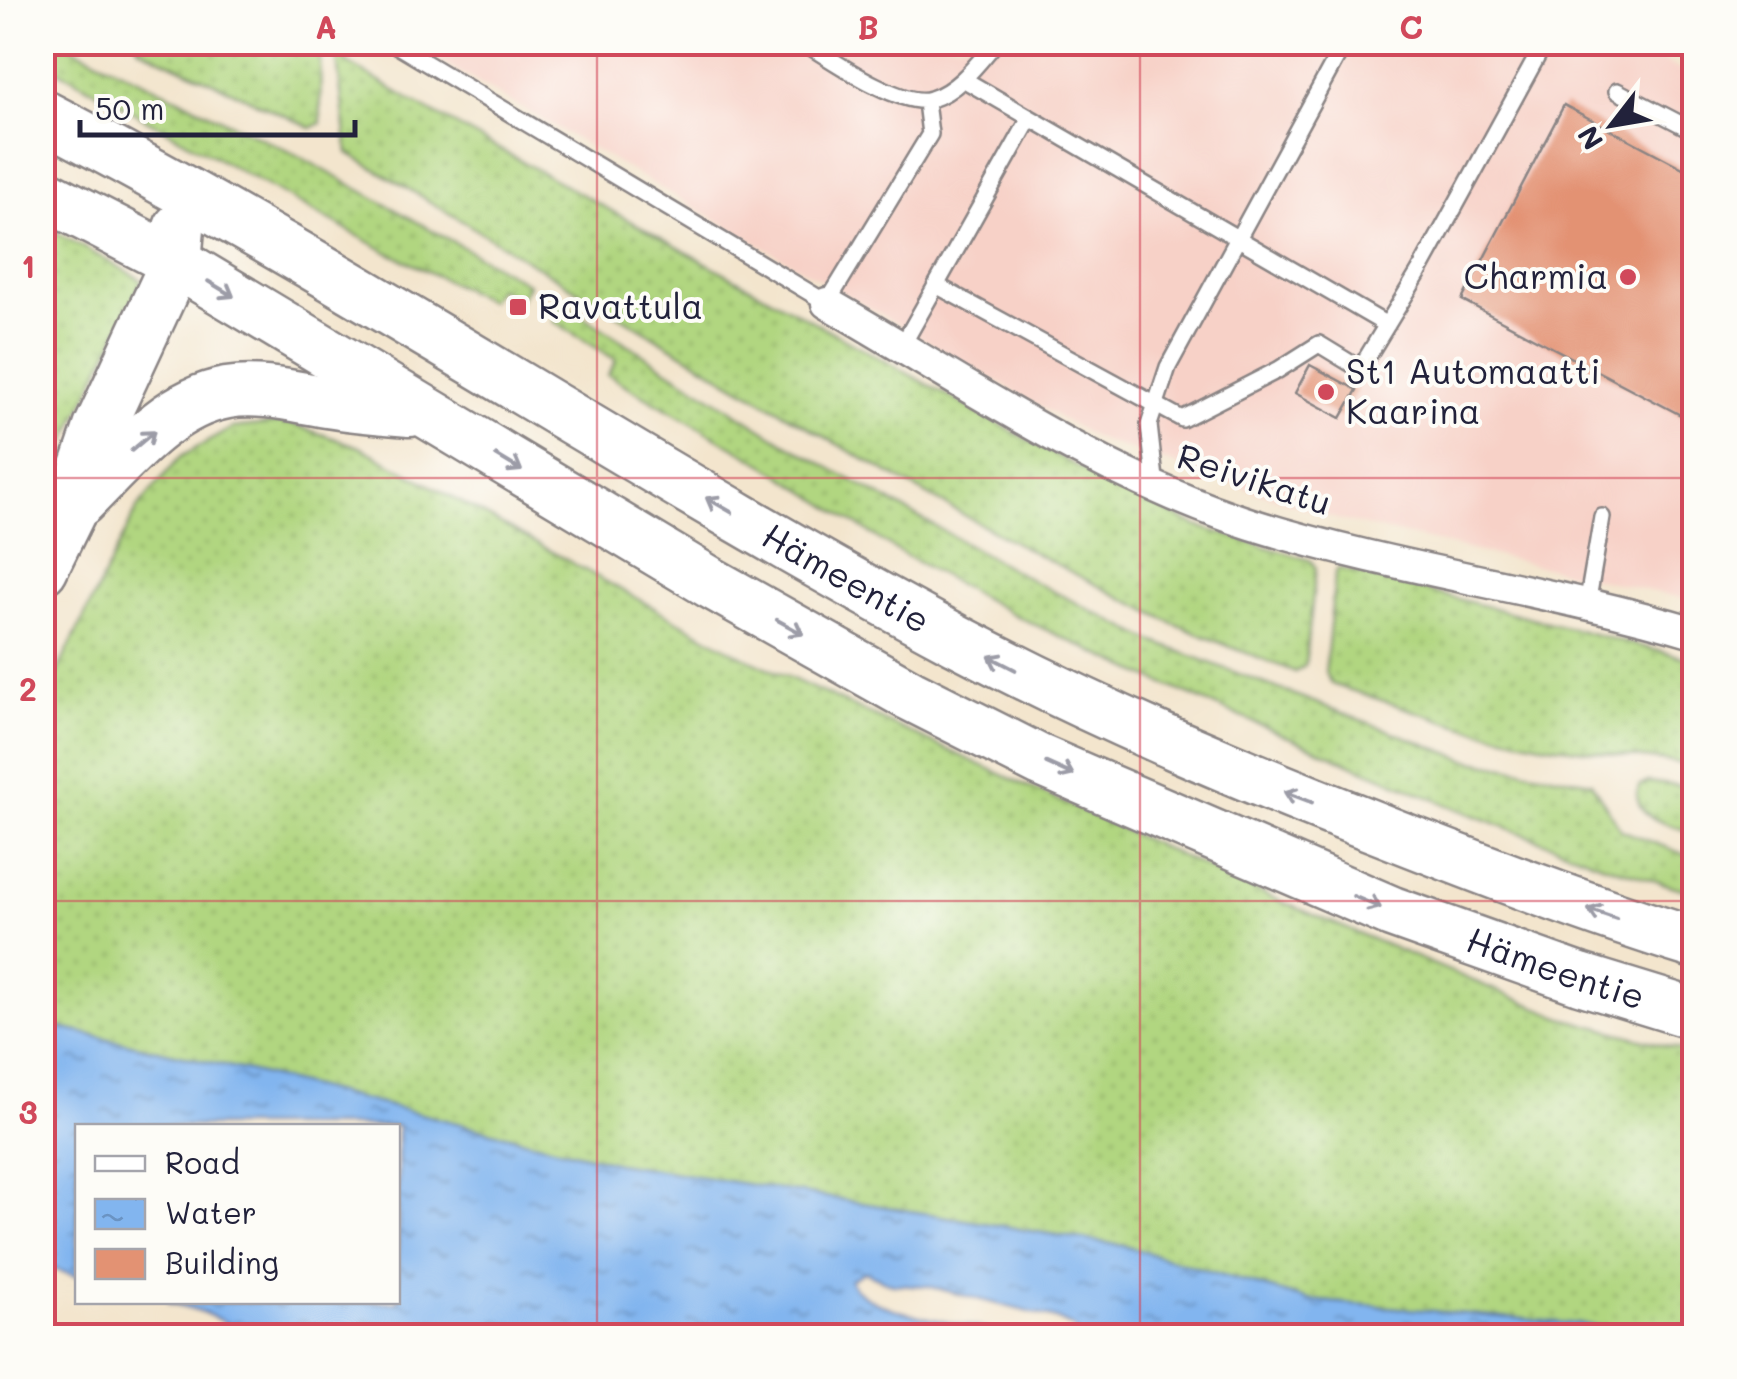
<svg xmlns="http://www.w3.org/2000/svg" width="1737" height="1379" font-family="Mali,sans-serif">
  <style>
    .built { fill: #f7d1c7 }
    .grass { fill: url(#grass-dots); stroke: #6a7c5e; stroke-width: 2.5 }
    .water { fill: url(#water-ripples); stroke: #526c95; stroke-width: 2.5 }
    .building { fill: #e39273 }
    .lines { fill: none; stroke-linecap: round; stroke-linejoin: round }
    .service-casing { stroke: #8a8484; stroke-width: 20 }
    .minor-casing { stroke: #8a8484; stroke-width: 35 }
    .trunk-casing { stroke: #8a8484; stroke-width: 55 }
    .service { stroke: #fff; stroke-width: 15 }
    .minor { stroke: #fff; stroke-width: 30 }
    .trunk { stroke: #fff; stroke-width: 50 }
    .oneway { stroke: #9c9ca7 }
    .grid { fill: none; stroke: #d1495b; stroke-width: 2.5; stroke-opacity: 0.55 }
    .poi-dot { fill: #d1495b; stroke: #fdfcf7; stroke-width: 4 }
    .labels { text-anchor: middle; stroke-width: 8; stroke-linejoin: round; paint-order: stroke }
    .poi-label { font-size: 35px; fill: #22223b; stroke: #fdfcf7; text-anchor: start }
    .street-label { font-size: 35px; fill: #22223b; stroke: #fdfcf7 }
    .neatline { fill: none; stroke: #d1495b; stroke-width: 4 }
    .grid-label { font-size: 32px; text-anchor: middle; font-weight: bold; fill: #d1495b }
  </style>
  <defs>
    <pattern id="grass-dots" width="8" height="8" patternUnits="userSpaceOnUse" patternTransform="scale(2.5)"><rect width="8" height="8" fill="#b1d680"/><path d="M2 2h.1M6 6h.1" fill="none" stroke="#98b770" stroke-width="1.8" stroke-linecap="round"/></pattern>
    <pattern id="water-ripples" width="26" height="14" patternUnits="userSpaceOnUse" patternTransform="scale(2.5)"><rect width="26" height="14" fill="#82b5ef"/><path d="M2 4q2-2 4 0t4 0M15 11q2-2 4 0t4 0" fill="none" stroke="#6a93c3"/></pattern>
  </defs>
  <rect width="100%" height="100%" fill="#fdfcf7"/>
  <filter id="ink" filterUnits="userSpaceOnUse"><feTurbulence type="fractalNoise" baseFrequency=".01" numOctaves="2"/><feDisplacementMap in="SourceGraphic" scale="20" xChannelSelector="R" yChannelSelector="G"/><feConvolveMatrix kernelMatrix="1 2 1 2 8 2 1 2 1" color-interpolation-filters="sRGB"/></filter>
  <filter id="wash" filterUnits="userSpaceOnUse"><feTurbulence type="fractalNoise" baseFrequency=".0048" numOctaves="4" result="noise"/><feDisplacementMap in="SourceGraphic" scale="40" xChannelSelector="R" yChannelSelector="G"/><feGaussianBlur stdDeviation="2.25" result="paint"/><feColorMatrix in="noise" values="0 0 0 0 0 0 0 0 0 0 0 0 0 0 0 0 0 1.4 0 .05"/><feComposite in="paint" operator="in"/></filter>
  <g filter="url(#wash)">
    <rect width="100%" height="100%" fill="#f3e5cd"/>
    <path class="built" d="M409,43H1631L1694,78V601L1340,520L1095,438Z"/>
    <path class="grass" d="M43,42L63,43L297,155L529,284L519,300L498,288L489,301L387,252L43,62Z
      M136,43H314L320,48L321,123L311,128L139,48Z
      M340,54L348,63L417,104L1096,477L1197,526L1310,560L1316,568L1305,666L1295,672C1253,655 1210,640 1169,621C886,484 619,313 348,153L337,59Z
      M43,225L142,280L43,490Z
      M562,303L778,439L1033,581L1152,641L1467,760L1591,782L1621,830L1694,858V893L1602,864L1450,806L1143,675L1014,615L899,552L768,467L608,375L616,360L553,321Z
      M285,422L360,447L744,657L1275,899L1563,1018L1694,1053V1336L1308,1300L1124,1246L617,1163L240,1069L43,1024L42,703L138,507L179,458L232,428Z
      M1338,568L1694,660V765L1541,744L1464,727L1331,684L1325,673L1335,574Z
      M1648,782L1694,788V833C1672,825 1629,819 1639,786Z"/>
    <path class="water" d="M43,1024L240,1069L617,1163L1124,1246L1308,1300L1580,1324L1671,1336H1080L1073,1327L1056,1319L928,1286L893,1284L864,1272L850,1280C863,1316 981,1325 1017,1336H255L200,1311L167,1302H398V1126H78L77,1276L43,1266Z"/>
    <g id="blocks">
      <path class="building" d="M1564,105L1694,174V422L1462,300Z
        M1310,365L1357,390L1341,418L1295,393Z"/>
    </g>
  </g>
  <g filter="url(#ink)">
    <use href="#blocks" fill-opacity="0" stroke="#8a8484" stroke-width="2.5"/>
    <g class="lines">
      <g class="service-casing">
        <path id="service" d="M391,42L827,303L930,134L926,102
          M803,42C829,58 902,109 931,99C958,91 978,63 996,42
          M963,79L1387,325
          M1617,91L1694,131
          M936,285L1182,419L1278,370L1319,344L1360,369L1419,272L1545,42
          M902,346L1030,118
          M1156,488L1149,425L1168,367L1345,42
          M1587,605L1602,517"/>
      </g>
      <g class="minor-casing">
        <path id="minor" d="M827,303C964,382 1100,476 1251,524C1396,570 1549,589 1694,632"/>
      </g>
      <g class="trunk-casing">
        <g id="trunk">
          <path id="s1" d="M42,115C354,276 646,474 955,639C1093,712 1234,772 1380,829C1484,870 1588,910 1694,943"/>
          <path id="s2" d="M42,193L176,262L711,583L910,695L1039,760L1392,912L1580,979L1694,1014"/>
          <path d="M80,501C121,461 167,403 227,393C263,387 299,398 334,403C359,407 385,409 410,411"/>
          <path d="M42,569L72,508L99,428L176,262L179,228"/>
        </g>
      </g>
      <use href="#service" class="service"/>
      <use href="#minor" class="minor"/>
      <use href="#trunk" class="trunk"/>
    </g>
    <defs><path id="oneway-shaft" d="M-6 0H5M1.5-3L5.5 0L1.5 3" fill="none" stroke-width="1.6" stroke-linecap="round" stroke-linejoin="round" transform="scale(2.5)"/></defs>
    <g class="oneway">
      <use href="#oneway-shaft" transform="translate(221 289) rotate(31)"/>
      <use href="#oneway-shaft" transform="translate(143 441) rotate(-40)"/>
      <use href="#oneway-shaft" transform="translate(509 463) rotate(31)"/>
      <use href="#oneway-shaft" transform="translate(719 505) rotate(-150)"/>
      <use href="#oneway-shaft" transform="translate(790 627) rotate(29)"/>
      <use href="#oneway-shaft" transform="translate(1002 663) rotate(-153)"/>
      <use href="#oneway-shaft" transform="translate(1060 769) rotate(24)"/>
      <use href="#oneway-shaft" transform="translate(1298 797) rotate(-159)"/>
      <use href="#oneway-shaft" transform="translate(1367 902) rotate(23)"/>
      <use href="#oneway-shaft" transform="translate(1602 914) rotate(-161)"/>
    </g>
  </g>
  <path class="grid" d="M597,42V1336M1140,42V1336M42,478H1694M42,901H1694"/>
  <g class="poi-dot">
    <circle cx="1628" cy="277" r="10"/>
    <rect x="508" y="297" width="20" height="20" rx="5"/>
    <circle cx="1326" cy="392" r="10"/>
  </g>
  <g class="labels">
    <g class="poi-label">
      <text x="1608" y="289" text-anchor="end">Charmia</text>
      <text x="538" y="319">Ravattula</text>
      <text x="1346" y="384">St1 Automaatti<tspan x="1346" dy="40">Kaarina</tspan></text>
    </g>
    <g class="street-label">
      <text transform="translate(1254 480) rotate(18)" y="12">Reivikatu</text>
      <text dy="12" stroke="none"><textPath href="#s1" startOffset="928">Hämeentie</textPath></text>
      <text dy="12" stroke="none"><textPath href="#s2" startOffset="1705">Hämeentie</textPath></text>
    </g>
  </g>
  <rect width="1737" height="1379" fill="none" stroke="#fdfcf7" stroke-width="110"/>
  <rect x="75" y="1124" width="325" height="180" fill="#fdfcf7" stroke="#a5a5ac" stroke-width="2.5"/>
  <rect x="95" y="1156" width="50" height="15" fill="#ffffff" stroke="#a5a5ac" stroke-width="2.5"/>
  <text x="165" y="1174" font-size="30" fill="#22223b">Road</text>
  <rect x="95" y="1199" width="50" height="30" fill="url(#water-ripples)" stroke="#a5a5ac" stroke-width="2.5"/>
  <text x="165" y="1224" font-size="30" fill="#22223b">Water</text>
  <rect x="95" y="1249" width="50" height="30" fill="#e39273" stroke="#a5a5ac" stroke-width="2.5"/>
  <text x="165" y="1274" font-size="30" fill="#22223b">Building</text>
  <g transform="translate(1612 125) rotate(239)" stroke="#fdfcf7" stroke-width="8" paint-order="stroke">
  <path d="M0-8L18 38L0 25L-18 38Z" fill="#22223b"/>
  <text y="-15" font-size="28" font-weight="bold" text-anchor="middle" fill="#22223b">N</text>
  </g>
  <path d="M80 120v15h275v-15" fill="none" stroke="#22223b" stroke-width="5"/>
  <text x="95" y="120" font-size="30" fill="#22223b" stroke="#fdfcf7" stroke-width="8" paint-order="stroke">50 m</text>
  <rect x="55" y="55" width="1627" height="1269" class="neatline"/>
  <g class="grid-label">
    <text x="326" y="39">A</text>
    <text x="868" y="39">B</text>
    <text x="1411" y="39">C</text>
    <text x="28" y="278">1</text>
    <text x="28" y="701">2</text>
    <text x="28" y="1124">3</text>
  </g>
</svg>
